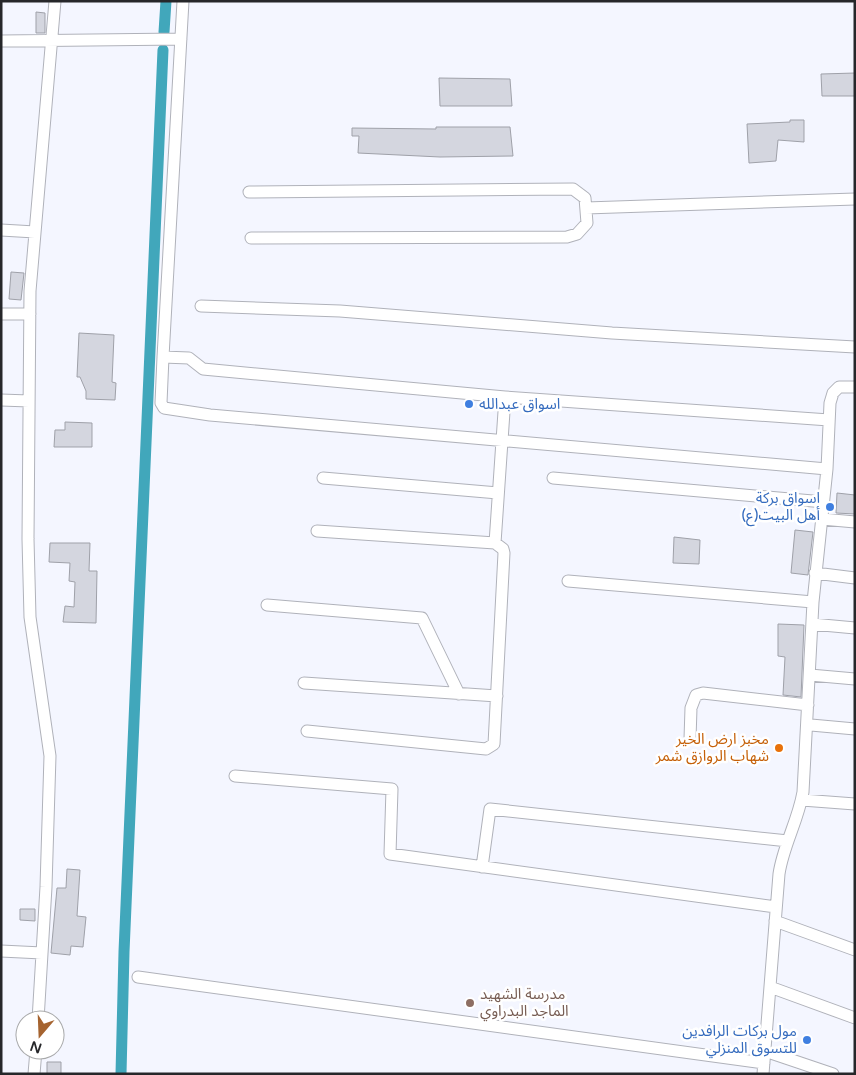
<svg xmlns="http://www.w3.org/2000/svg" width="856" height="1075" font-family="'Varela Round','Noto Sans Arabic',sans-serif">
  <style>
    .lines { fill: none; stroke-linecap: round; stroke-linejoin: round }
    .canal { stroke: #41a7bb; stroke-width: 11 }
    .building { fill: #d4d6df; stroke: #9fa1a9 }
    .minor-casing { stroke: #b0b2ba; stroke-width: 13 }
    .minor { stroke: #fff; stroke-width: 11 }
    .shop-dot { fill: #3f7fe0; stroke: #fff; stroke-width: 2 }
    .food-dot { fill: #e8710a; stroke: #fff; stroke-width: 2 }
    .education-dot { fill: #8d6e63; stroke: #fff; stroke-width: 2 }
    .labels { text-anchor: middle; stroke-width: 5; stroke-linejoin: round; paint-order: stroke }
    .shop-label { font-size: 15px; fill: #366cbe; stroke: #fff; text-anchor: end }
    .food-label { font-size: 15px; fill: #c56008; stroke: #fff; text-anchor: end }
    .education-label { font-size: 15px; fill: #785e54; stroke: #fff; text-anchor: start }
  </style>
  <rect width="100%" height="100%" fill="#f4f6ff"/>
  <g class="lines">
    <path class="canal" d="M164,32L166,1
      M121,1074L124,952L163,50"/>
  </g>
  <path class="building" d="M36,12L45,13V33H36Z
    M855,73V96H822L821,74Z
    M439,78L510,79L512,106H440Z
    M790,120H804V142L778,140L776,161L749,163L747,124L790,122Z
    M436,127H510L513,156L440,157L358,153L359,136H352V128L436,129Z
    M11,272L24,273L21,300L9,299Z
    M79,333L114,335L112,382L116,383L115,400L86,399V391L80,377H77Z
    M65,422L92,423V447H54L55,430H65Z
    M837,493L855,495V514L836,513Z
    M795,530L813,532L808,575L791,573Z
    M674,537L700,540L699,564L673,563Z
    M50,543H90L89,571H97L96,623L63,622L65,606L74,607L75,582L69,581L70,563L49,562Z
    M778,624L804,625L801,697L783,695L785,657L778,656Z
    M67,869L80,870L77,916L86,917L83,947L71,946L70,955L51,953L57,888H66Z
    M20,909H35V921L20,920Z
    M47,1062H61V1074H47Z"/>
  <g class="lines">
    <g class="minor-casing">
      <path id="minor" d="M183,1L163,357L161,403L164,408L210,415L827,469
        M1,41L181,39
        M249,192L573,189L585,198L587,223L577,234L567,237L251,238
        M586,208L855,199
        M1,230L35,232
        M201,306L340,311L612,333L855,347
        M1,314H30
        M163,357L189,358L203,369L505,397L829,420
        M1,400L29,401
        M323,478L498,493
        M553,478L824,502
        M822,519L855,522
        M317,531L495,543L505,397
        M815,573L855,578
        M568,581L813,602
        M267,605L422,618L459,694
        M812,624L855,628
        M810,675L855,679
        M304,683L497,696
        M811,725L855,729
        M307,731L486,749L494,744L504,553L503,549L495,543
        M690,739L691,708L696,695L703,693L808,705
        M235,776L392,789L390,854L776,907
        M802,800L855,804
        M482,867L490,809L788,841
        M775,921L855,950
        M1,951L42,953
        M138,977L764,1063
        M770,987L855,1018
        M38,1020L46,887L50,756L30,617L28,539L30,291L55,1
        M765,1051L833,1074
        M34,1074L36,1050
        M763,1074L779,874C783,846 798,821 803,792L813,602L827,469L830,403L833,393L839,387H855"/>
    </g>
    <use href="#minor" class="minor"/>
  </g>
  <g class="shop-dot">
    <circle cx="469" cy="404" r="5"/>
    <circle cx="830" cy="507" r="5"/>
    <circle cx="807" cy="1040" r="5"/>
  </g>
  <circle class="food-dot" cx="779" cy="748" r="5"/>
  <circle class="education-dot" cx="470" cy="1003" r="5"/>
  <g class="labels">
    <g class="shop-label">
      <text x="479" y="409" text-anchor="start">اسواق عبدالله</text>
      <text x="820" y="503">اسواق بركة<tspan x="820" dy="17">أهل البيت(ع)</tspan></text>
      <text x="797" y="1036">مول بركات الرافدين<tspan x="797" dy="17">للتسوق المنزلي</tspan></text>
    </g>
    <g class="food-label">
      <text x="769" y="744">مخبز ارض الخير<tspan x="769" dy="17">شهاب الروازق شمر</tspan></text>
    </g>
    <g class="education-label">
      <text x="480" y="999">مدرسة الشهيد<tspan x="480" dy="17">الماجد البدراوي</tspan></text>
    </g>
  </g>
  <rect width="856" height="1075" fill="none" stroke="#26272a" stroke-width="5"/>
  <g transform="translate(40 1035) rotate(199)"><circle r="24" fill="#ffffff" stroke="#a8a9aa"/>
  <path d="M0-4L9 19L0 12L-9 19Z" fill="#a5632f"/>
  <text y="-8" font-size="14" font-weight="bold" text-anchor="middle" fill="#26272a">N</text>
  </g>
</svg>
